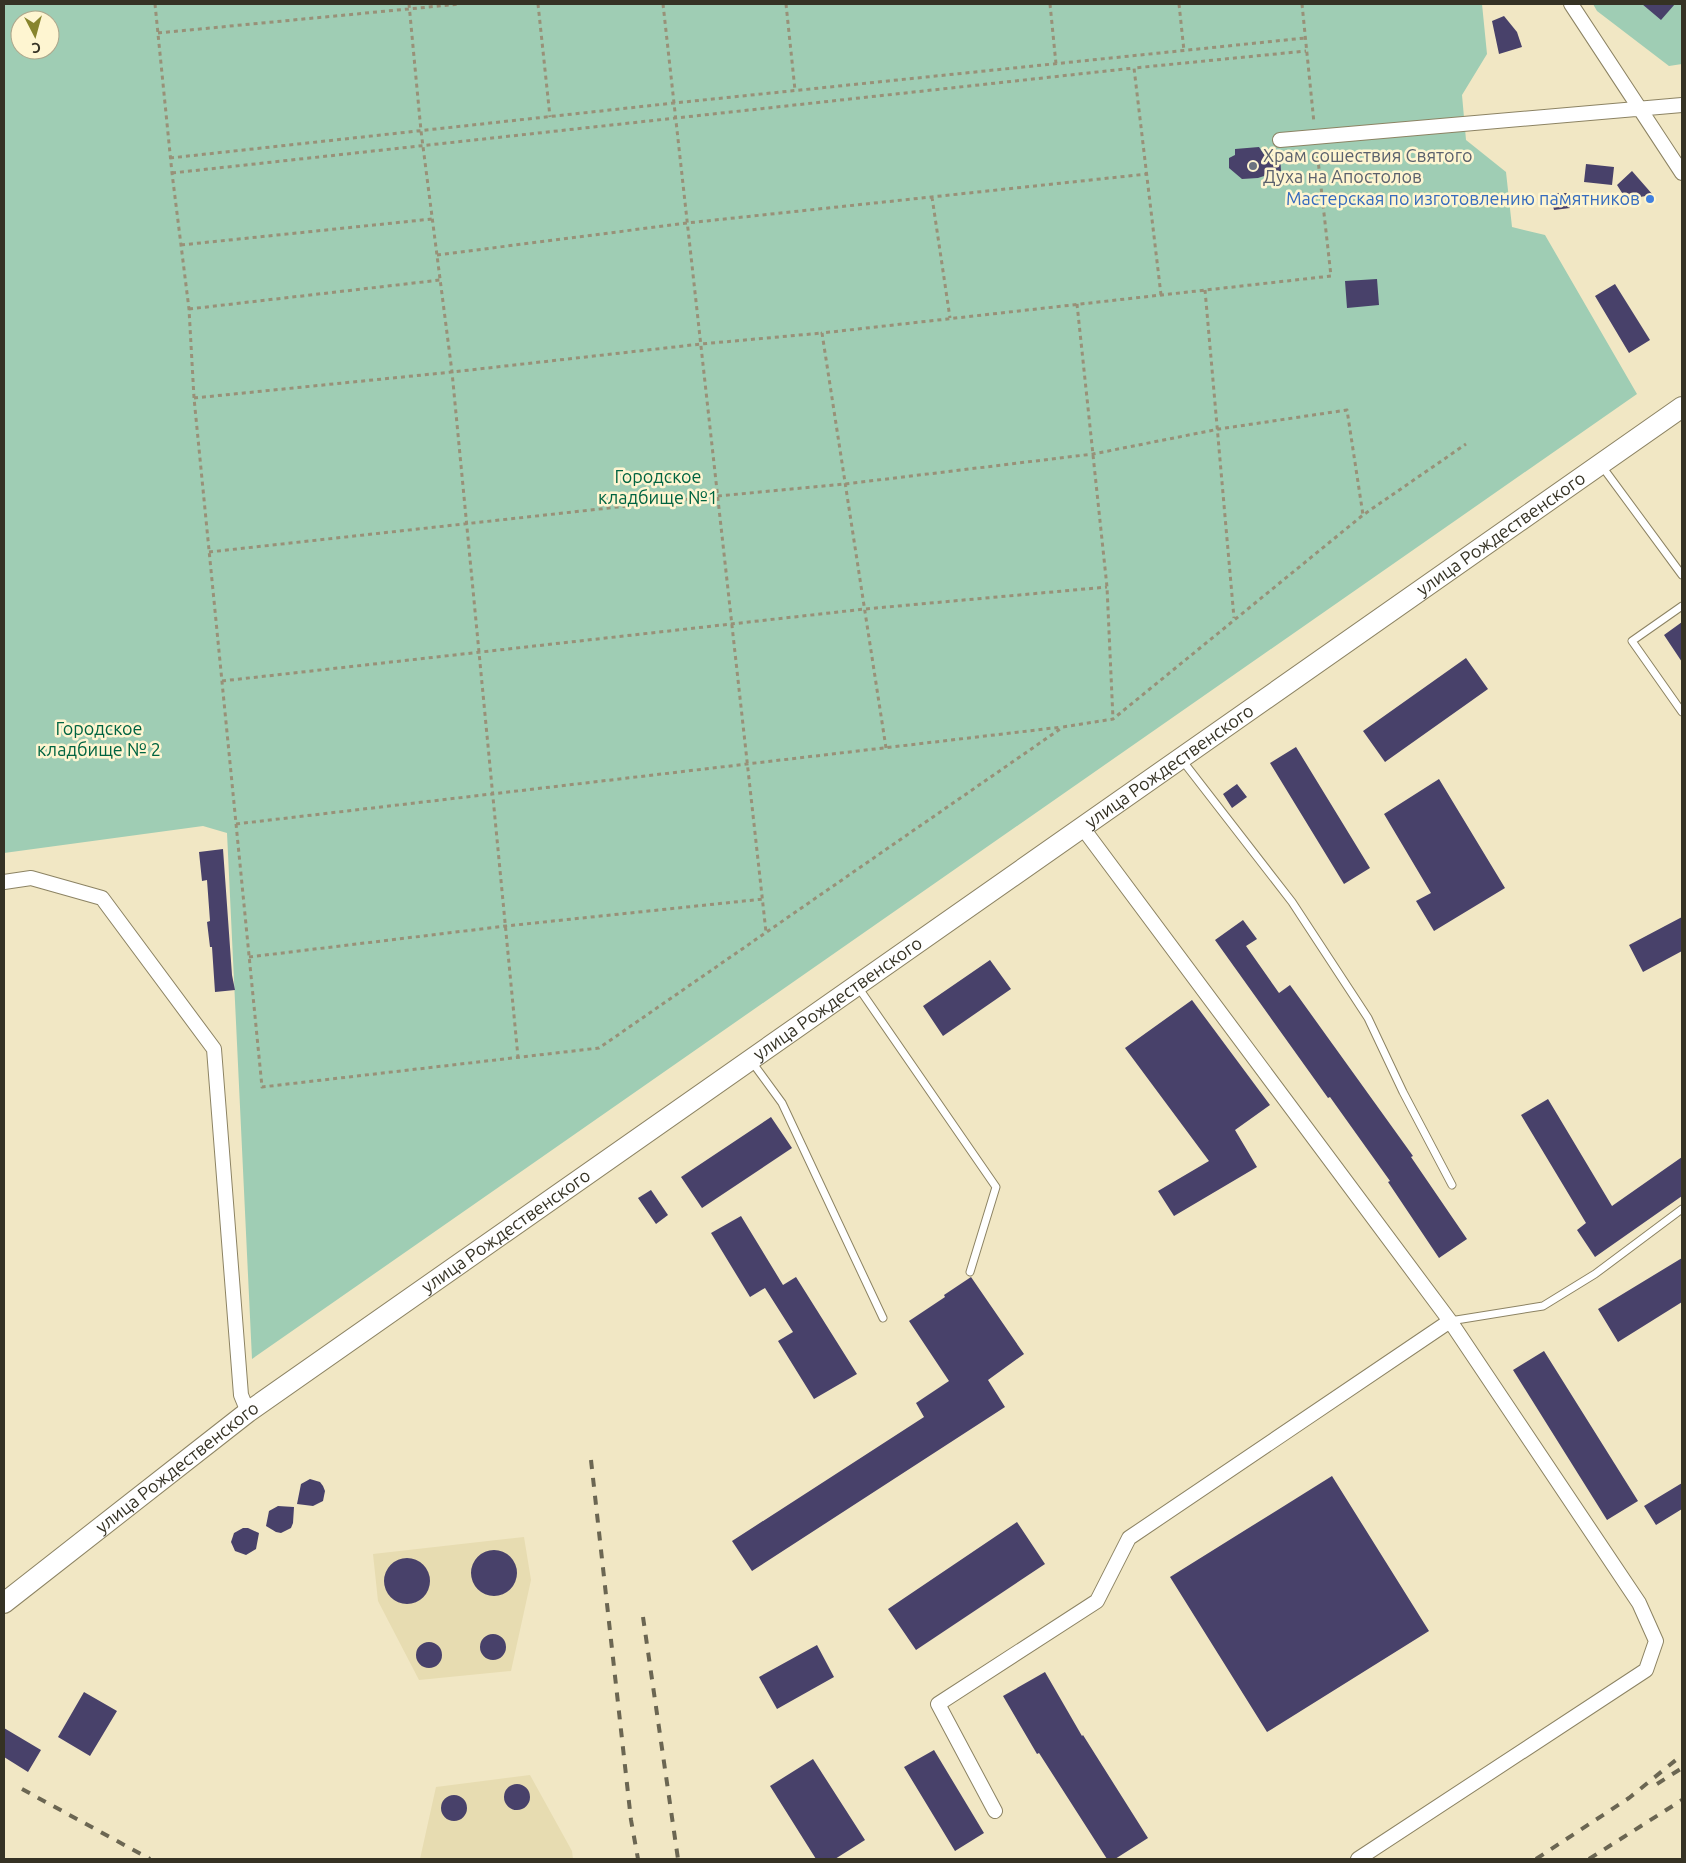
<svg xmlns="http://www.w3.org/2000/svg" width="1686" height="1863" font-family="Ubuntu,sans-serif">
  <style>
    .built { fill: #e7dcb1 }
    .green { fill: #9fcdb4; fill-rule: evenodd }
    .building { fill: #48416a }
    .lines { fill: none; stroke-linecap: round; stroke-linejoin: round }
    .service-casing { stroke: #8c8363; stroke-width: 9 }
    .minor-casing { stroke: #8c8363; stroke-width: 16 }
    .secondary-casing { stroke: #8c8363; stroke-width: 22 }
    .path { stroke: #989178; stroke-width: 3; stroke-dasharray: 4 4; stroke-linecap: butt }
    .service { stroke: #fff; stroke-width: 7 }
    .minor { stroke: #fff; stroke-width: 14 }
    .secondary { stroke: #fff; stroke-width: 20 }
    .rail { stroke: #6b6652; stroke-width: 4; stroke-dasharray: 9 9; stroke-linecap: butt }
    .worship-dot { fill: #6b7280; stroke: #fef5d1; stroke-width: 2 }
    .shop-dot { fill: #3f7fe0; stroke: #fef5d1; stroke-width: 2 }
    .labels { text-anchor: middle; stroke-width: 5; stroke-linejoin: round; paint-order: stroke }
    .worship-label { font-size: 18px; fill: #5b616d; stroke: #fef5d1; text-anchor: start }
    .shop-label { font-size: 18px; fill: #366cbe; stroke: #fef5d1; text-anchor: end }
    .park-label { font-size: 18px; fill: #006441; stroke: #fef5d1 }
    .street-label { font-size: 18px; fill: #353224; stroke: #fef5d1 }
  </style>
  <rect width="100%" height="100%" fill="#f1e7c4"/>
  <path class="built" d="M524,1537L531,1580L511,1671L419,1680L378,1601L373,1554Z
    M530,1775L572,1851L573,1859H420L436,1787Z"/>
  <path class="green" d="M4,4H1482L1487,54L1462,95L1466,140L1506,172L1512,227L1545,235L1637,394L252,1359L227,833L203,826L4,853ZM20,20H50V50H20Z
    M1593,4H1682V64L1669,66L1597,11Z"/>
  <path class="building" d="M1642,4H1675L1661,20Z
    M1504,16L1517,32L1522,47L1499,54L1492,21Z
    M1259,147L1265,156L1280,155L1281,171L1266,172L1264,176L1258,178L1242,179L1229,168V158L1235,155V149Z
    M1586,164L1614,167L1612,185L1584,182Z
    M1632,171L1653,195L1626,199L1617,185Z
    M1550,193H1568L1570,208L1554,210Z
    M1377,279L1379,305L1347,308L1345,281Z
    M1615,284L1650,340L1629,353L1595,296Z
    M1682,622V662L1664,635Z
    M1466,658L1488,689L1385,762L1363,731Z
    M1296,747L1370,868L1344,884L1270,763Z
    M1439,779L1505,888L1434,931L1416,901L1431,893L1384,814Z
    M1237,784L1247,797L1232,808L1223,794Z
    M223,849L232,975L235,990L215,992L212,947H210L207,922L210,921L207,880L202,881L199,852Z
    M1682,917V951L1643,972L1629,945Z
    M1243,920L1257,939L1246,946L1279,993L1290,985L1413,1156L1411,1157L1467,1239L1439,1258L1388,1182L1390,1181L1330,1097L1328,1098L1215,940Z
    M990,960L1011,989L943,1036L923,1006Z
    M1192,1000L1270,1105L1235,1130L1257,1167L1174,1216L1158,1191L1209,1161L1125,1048Z
    M1548,1099L1612,1206L1682,1157V1196L1595,1257L1577,1230L1586,1223L1521,1115Z
    M771,1117L792,1148L702,1208L681,1177Z
    M651,1190L668,1215L656,1224L638,1198Z
    M741,1216L783,1285L796,1277L857,1374L814,1399L778,1341L793,1332L765,1288L750,1297L711,1233Z
    M1682,1258V1302L1618,1342L1598,1309Z
    M971,1277L1024,1354L988,1380L1005,1407L752,1571L732,1541L924,1417L916,1403L949,1381L909,1321L945,1297L944,1295Z
    M1544,1351L1638,1501L1607,1520L1513,1370Z
    M1332,1476L1429,1631L1267,1732L1170,1577Z
    M310,1479L320,1482L323,1486L325,1491L323,1501L313,1506L297,1504L301,1484Z
    M1682,1483V1509L1656,1525L1644,1506Z
    M278,1506L294,1507L293,1523L291,1528L281,1533L276,1532L266,1526L269,1511Z
    M1017,1522L1045,1564L916,1650L888,1609Z
    M243,1528H248L259,1533L256,1549L246,1555L235,1551L231,1542L234,1533Z
    M471 1573a23 23 0 1 1 46 0a23 23 0 1 1-46 0Z
    M384 1581a23 23 0 1 1 46 0a23 23 0 1 1-46 0Z
    M480 1647a13 13 0 1 1 26 0a13 13 0 1 1-26 0Z
    M416 1655a13 13 0 1 1 26 0a13 13 0 1 1-26 0Z
    M817,1645L834,1677L777,1709L759,1677Z
    M1045,1672L1082,1736L1083,1735L1148,1838L1115,1859H1107L1039,1753L1037,1754L1003,1696Z
    M84,1692L117,1711L90,1756L58,1737Z
    M4,1728L41,1750L28,1772L4,1757Z
    M934,1750L984,1833L955,1851L904,1767Z
    M813,1759L865,1840L835,1859H816L770,1786Z
    M504 1797a13 13 0 1 1 26 0a13 13 0 1 1-26 0Z
    M441 1808a13 13 0 1 1 26 0a13 13 0 1 1-26 0Z"/>
  <g class="lines">
    <g class="service-casing">
      <path id="service" d="M1601,465L1682,575
        M1682,606L1632,641L1682,712
        M1182,760L1292,902L1368,1018L1403,1092L1452,1185
        M858,987L996,1187L970,1272
        M752,1062L782,1103L883,1318
        M1450,1321L1543,1306L1595,1274L1682,1209"/>
    </g>
    <g class="minor-casing">
      <path id="minor" d="M1571,4L1682,173
        M1280,140L1682,105
        M1082,827L1450,1321L1639,1603L1656,1641L1646,1670L1358,1859
        M4,882L31,878L102,898L214,1049L241,1395L248,1412
        M995,1811L938,1704L1097,1601L1129,1538L1450,1321"/>
    </g>
    <g class="secondary-casing">
      <g id="secondary">
        <path id="s1" d="M4,1603L248,1412L1682,407"/>
      </g>
    </g>
    <path class="path" d="M155,4L172,173L189,309L194,398L262,1087L599,1048L1063,727L1113,719L1363,515L1466,444
      M409,4L421,131L452,372L518,1057
      M538,4L550,117
      M663,4L766,932
      M786,4L795,90
      M1050,4L1056,64
      M1179,4L1184,51
      M1302,4L1314,123
      M158,33L460,4
      M170,158L674,103L1305,38
      M172,173L1134,68
      M932,197L950,318
      M181,245L432,219
      M437,255L687,223L1147,174
      M1205,290L1234,618
      M1161,295L1134,68L1306,51
      M1077,304L1107,587L1113,719
      M189,309L440,280
      M194,398L452,372L701,344L822,333
      M209,552L718,496L845,484L1093,454L1219,429L1347,410L1363,515
      M222,681L865,609L1107,587
      M886,748L822,333L1331,276L1317,151
      M236,824L1062,727
      M249,957L506,926L763,899"/>
    <use href="#service" class="service"/>
    <use href="#minor" class="minor"/>
    <use href="#secondary" class="secondary"/>
    <path class="rail" d="M591,1460L631,1820L638,1859
      M643,1617L678,1859
      M1657,1784L1682,1768
      M22,1789L150,1859
      M1536,1859L1629,1798L1682,1755
      M1589,1859L1682,1800"/>
  </g>
  <circle class="worship-dot" cx="1253" cy="166" r="5"/>
  <circle class="shop-dot" cx="1650" cy="199" r="5"/>
  <g class="labels">
    <g class="worship-label">
      <text x="1263" y="162">Храм сошествия Святого<tspan x="1263" dy="21">Духа на Апостолов</tspan></text>
    </g>
    <g class="shop-label">
      <text x="1640" y="205">Мастерская по изготовлению памятников</text>
    </g>
    <g class="park-label">
      <text x="658" y="483">Городское<tspan x="658" dy="21">кладбище №1</tspan></text>
      <text x="99" y="735">Городское<tspan x="99" dy="21">кладбище № 2</tspan></text>
    </g>
    <g class="street-label">
      <text dy="6" stroke="none"><textPath href="#s1" startOffset="1840">улица Рождественского</textPath></text>
      <text dy="6" stroke="none"><textPath href="#s1" startOffset="1435">улица Рождественского</textPath></text>
      <text dy="6" stroke="none"><textPath href="#s1" startOffset="1030">улица Рождественского</textPath></text>
      <text dy="6" stroke="none"><textPath href="#s1" startOffset="625">улица Рождественского</textPath></text>
      <text dy="6" stroke="none"><textPath href="#s1" startOffset="220">улица Рождественского</textPath></text>
    </g>
  </g>
  <rect width="1686" height="1863" fill="none" stroke="#353224" stroke-width="10"/>
  <g transform="translate(35 35) rotate(174)"><circle r="24" fill="#fef5d1" stroke="#aea78c"/>
  <path d="M0-4L9 19L0 12L-9 19Z" fill="#87842d"/>
  <text y="-8" font-size="14" font-weight="bold" text-anchor="middle" fill="#353224">С</text>
  </g>
</svg>
